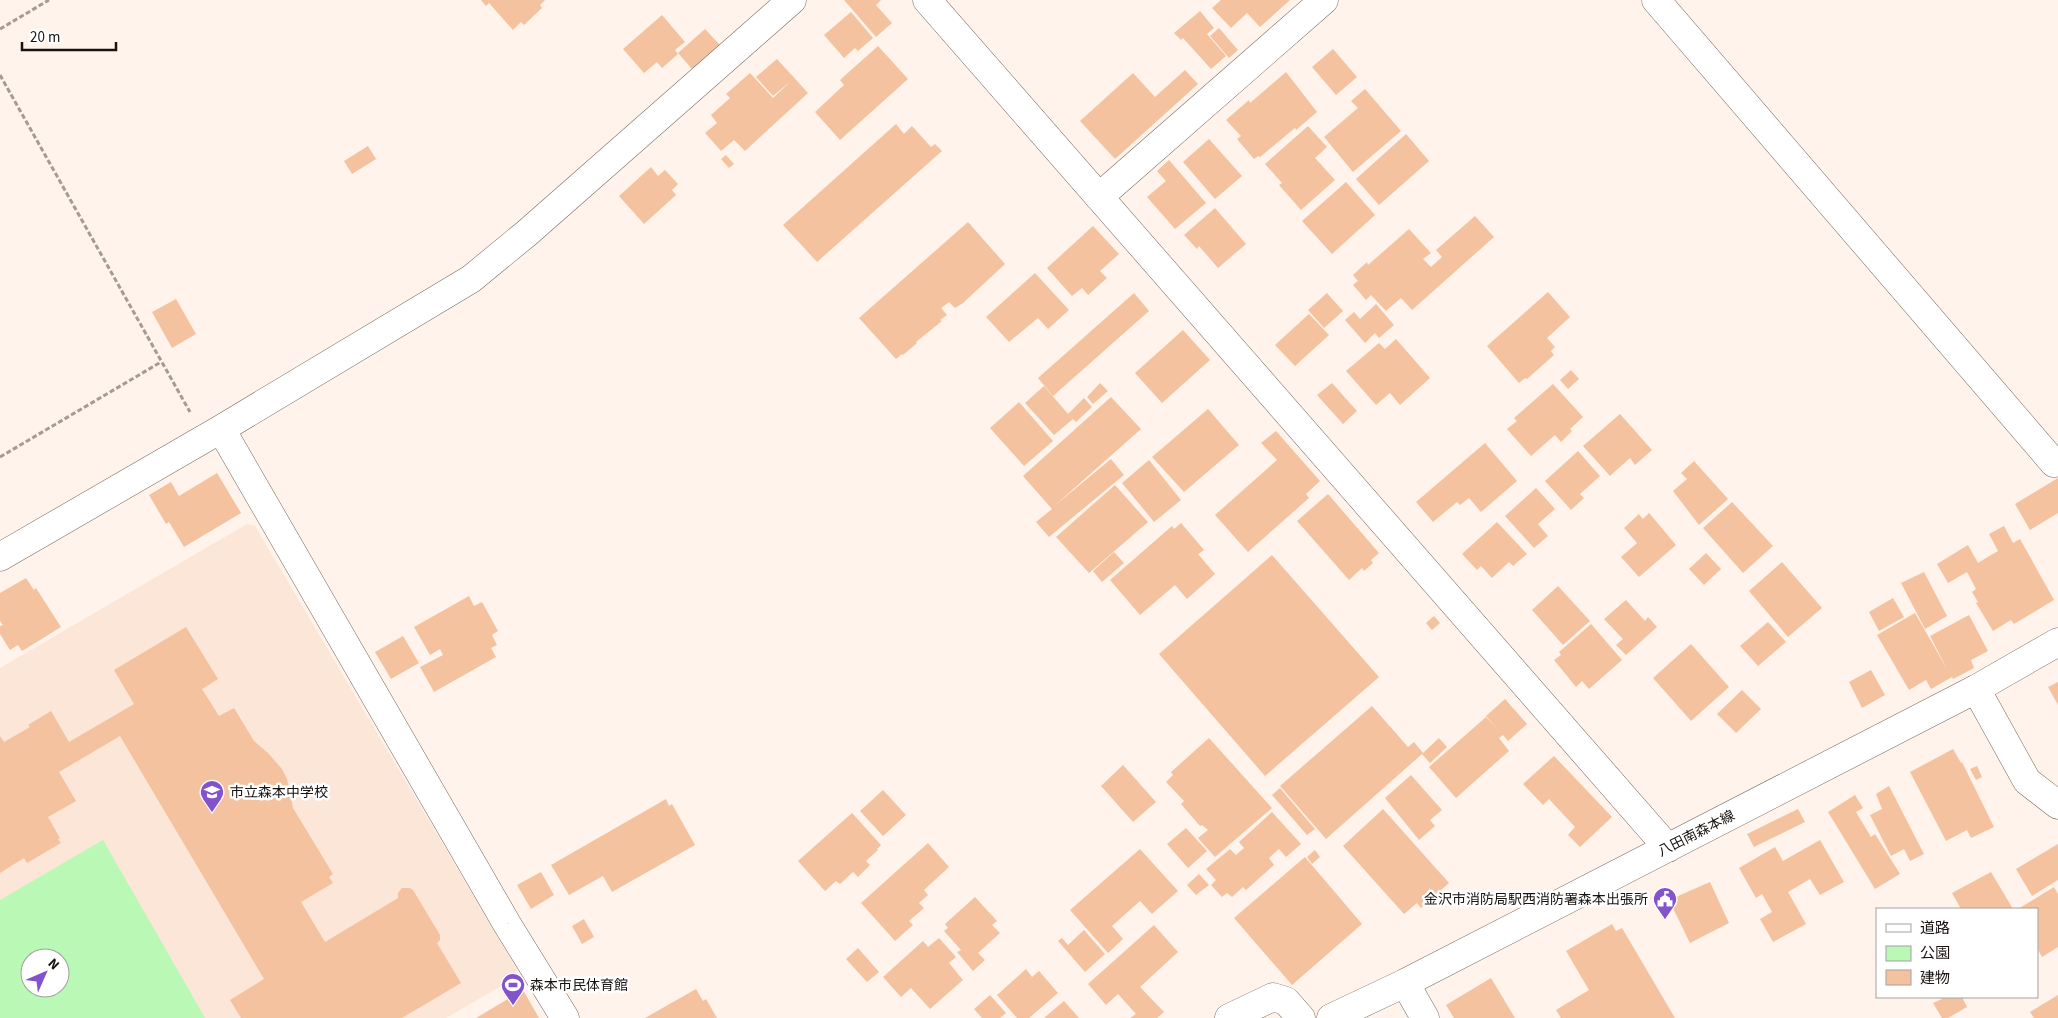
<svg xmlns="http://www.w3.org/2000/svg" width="2058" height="1018" font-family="'Source Sans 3','Noto Sans JP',sans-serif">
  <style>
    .built { fill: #fbe6d7; fill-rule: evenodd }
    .green { fill: #b9f8b5; fill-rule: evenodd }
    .building { fill: #f4c29e }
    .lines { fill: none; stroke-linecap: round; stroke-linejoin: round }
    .street-casing { stroke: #766960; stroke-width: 29 }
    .secondary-casing { stroke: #766960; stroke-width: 29 }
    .path { stroke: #a49b95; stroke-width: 3; stroke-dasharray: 5 2.5; stroke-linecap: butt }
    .street { stroke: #fff; stroke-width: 28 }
    .secondary { stroke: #fff; stroke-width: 28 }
    .labels { text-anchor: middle; stroke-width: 5; stroke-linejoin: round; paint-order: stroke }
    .poi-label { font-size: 14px; fill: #181310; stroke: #fff; text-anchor: start }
    .street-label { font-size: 14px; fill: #181310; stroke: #fff }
  </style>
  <rect width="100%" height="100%" fill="#fff3eb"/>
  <path class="built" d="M247,524L255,526L517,970L508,982L446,1018H0V668ZM30,958H60V988H30Z"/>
  <path class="green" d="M103,840L205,1018H0V900ZM30,958H60V988H30Z"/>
  <path class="building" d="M481,0H545L540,5L542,8L524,25L521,22L513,30L489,3L486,6Z
    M844,0H881L876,5L892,23L876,37Z
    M1221,0H1290L1260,27L1247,13L1231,28L1212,8Z
    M1200,11L1214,28L1207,34L1226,56L1211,69L1183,38L1181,40L1174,33Z
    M851,12L873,38L858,51L855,48L844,58L824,35Z
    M662,15L685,42L675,50L678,54L662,68L657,62L644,73L623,49Z
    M1219,28L1238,50L1229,58L1210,36Z
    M705,29L720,45L692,69L678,53Z
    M878,46L908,79L840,140L815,112L844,85L840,80Z
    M1333,49L1357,77L1336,95L1312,67Z
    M777,59L808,93L745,151L734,140L721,151L705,133L717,123L711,115L730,98L726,94L750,73L773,98L791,81L773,96L756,77Z
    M1185,70L1198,84L1115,159L1080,121L1133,73L1155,97Z
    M1286,72L1317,112L1296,130L1295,128L1260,157L1258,156L1254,159L1237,139L1241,136L1226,120L1249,100L1250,103Z
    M1365,89L1401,131L1353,172L1324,137L1358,108L1351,101Z
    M896,124L904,134L912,126L931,147L935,144L942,151L817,262L783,225Z
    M1308,126L1327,147L1315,158L1335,180L1301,210L1279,185L1282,183L1265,164Z
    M1406,134L1429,161L1379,205L1356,179Z
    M1209,139L1242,176L1215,199L1183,162Z
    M368,146L376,159L352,174L344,161Z
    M726,155L734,164L729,168L721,159Z
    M1169,160L1206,203L1175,229L1147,197L1166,181L1157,171Z
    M651,167L658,176L665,170L678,184L672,190L676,195L644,224L619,196Z
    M1346,182L1375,215L1332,254L1302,221Z
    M1215,208L1246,244L1218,268L1199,246L1197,249L1184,235Z
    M1475,216L1494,237L1412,310L1401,298L1386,311L1371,295L1366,300L1353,285L1358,281L1353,275L1367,262L1368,265L1409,229L1431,253L1423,259L1431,267L1442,257L1436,250Z
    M968,222L1005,264L963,303L955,308L949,302L941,308L947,315L940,320L942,321L916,342L917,343L903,355L902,354L896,359L859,318Z
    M1093,226L1119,254L1100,271L1107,278L1088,295L1082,288L1072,296L1047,268Z
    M1035,273L1069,310L1048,329L1038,318L1009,342L986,317Z
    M1548,292L1570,317L1547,338L1555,347L1551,351L1554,355L1527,379L1525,378L1519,383L1487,346Z
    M1134,293L1149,311L1053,396L1038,378Z
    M1327,293L1343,311L1324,328L1308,310Z
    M176,299L196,334L172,348L152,312Z
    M1376,304L1394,325L1379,338L1375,333L1365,343L1345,320L1354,312L1360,319Z
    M1309,314L1329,335L1295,366L1275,345Z
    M1183,330L1210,360L1162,403L1135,373Z
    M1396,339L1430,378L1400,405L1390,393L1376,405L1346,371L1379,343L1385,349Z
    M1571,370L1579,379L1568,389L1560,380Z
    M1100,383L1108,391L1093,404L1087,397Z
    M1332,383L1357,411L1343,424L1317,395Z
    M1553,384L1583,417L1570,429L1572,431L1561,442L1555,435L1531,456L1507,429L1517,421L1514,418Z
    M1044,386L1068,414L1084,398L1092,407L1076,422L1073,419L1054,435L1025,403Z
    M1111,397L1141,429L1053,507L1111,459L1124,475L1049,537L1036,522L1052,509L1023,476Z
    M1019,402L1053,441L1024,466L990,428Z
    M1208,409L1239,445L1184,492L1152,457Z
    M1620,414L1652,450L1635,465L1630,458L1610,476L1583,446Z
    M1276,431L1320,481L1306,494L1309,498L1248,552L1215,515L1277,460L1261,443Z
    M1485,443L1517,481L1481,512L1469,498L1460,505L1457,502L1433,522L1416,502Z
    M1578,451L1600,476L1580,494L1584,498L1571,510L1545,481Z
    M1149,460L1181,500L1154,522L1122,483Z
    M1694,461L1728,499L1699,525L1673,491L1687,479L1681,473Z
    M217,473L241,513L184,547L169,522L166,524L149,495L171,482L179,496Z
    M2058,478V513L2030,530L2015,504Z
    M1115,485L1148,522L1089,573L1056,537Z
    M1536,488L1555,509L1538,524L1548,536L1534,548L1505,516Z
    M1328,494L1379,553L1371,560L1373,563L1364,571L1362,568L1349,580L1297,521Z
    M1732,502L1773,546L1743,573L1703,528Z
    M1649,513L1676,545L1639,577L1621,557L1637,543L1624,528L1639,514L1643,519Z
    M1497,522L1527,554L1513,566L1509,562L1492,578L1481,566L1477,570L1462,554Z
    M1181,523L1204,550L1198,554L1215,574L1187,599L1175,585L1140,615L1110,580L1172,526L1174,529Z
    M2004,526L2013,543L2020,539L2054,600L2014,624L2011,620L1993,631L1976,603L1978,602L1972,592L1976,589L1967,572L1948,583L1937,564L1968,545L1978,563L1991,555L1998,551L1989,534Z
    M1114,552L1124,563L1102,582L1093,571Z
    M1706,553L1721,569L1704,585L1689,569Z
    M1272,555L1379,677L1265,776L1159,654Z
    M1782,562L1822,608L1788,637L1749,591Z
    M1924,572L1947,616L1925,629L1901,583Z
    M26,578L34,590L36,588L61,627L22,651L18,645L10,650L0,634V626L3,625L0,621V593Z
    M1558,586L1590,621L1563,645L1532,610Z
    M469,596L474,606L482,602L498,631L492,635L497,645L491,648L496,657L434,692L420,667L443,655L440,649L430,655L414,627Z
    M1893,598L1904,617L1879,631L1869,612Z
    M1626,600L1645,621L1648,617L1657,627L1626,655L1616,645L1623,639L1604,619Z
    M1915,613L1947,669L1930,636L1969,615L1988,651L1971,660L1974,668L1953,679L1952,677L1931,689L1926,680L1909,690L1877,635Z
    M1434,616L1440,623L1432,630L1426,623Z
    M1768,622L1786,642L1758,666L1740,646Z
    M1591,624L1622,660L1589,689L1582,681L1576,687L1554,660L1561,655L1559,652Z
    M186,627L218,679L202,689L219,716L234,708L254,741L268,753L282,769L287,779L293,808L333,874L329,877L333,883L301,902L325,942L398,898V893L402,888H410L413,890L440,935V940L437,943L461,983L402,1018H241L230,1000L264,979L120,736L59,772L76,801L48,817L60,838L58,839L61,843L27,863L24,858L0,873V736L4,742L30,727L28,725L51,711L69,742L134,704L114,670Z
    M403,636L419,663L391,679L375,652Z
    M1691,644L1729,687L1691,721L1653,678Z
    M1871,670L1885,695L1862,708L1849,682Z
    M2058,682V705L2048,687Z
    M1742,690L1761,709L1736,733L1717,714Z
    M1505,699L1527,724L1508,741L1503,735L1499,738L1509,751L1456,798L1429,767L1486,717L1498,730L1486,716Z
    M1372,706L1408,747L1414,742L1423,753L1439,738L1447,747L1430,763L1422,754L1326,839L1280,786Z
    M1209,738L1272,808L1215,857L1198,838L1208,830L1202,825L1200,826L1181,804L1184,801L1166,782L1173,775L1171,772Z
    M1953,749L1961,763L1962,762L1994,827L1971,838L1967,830L1946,841L1910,772Z
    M1554,756L1612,817L1580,847L1568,835L1575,827L1549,799L1543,805L1523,784Z
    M1123,765L1156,802L1133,822L1101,786Z
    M1977,766L1982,777L1976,780L1970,769Z
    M1411,775L1442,810L1430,820L1435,826L1419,840L1385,798Z
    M1889,786L1924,854L1910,861L1904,849L1891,856L1870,815L1882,809L1876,794Z
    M1280,788L1315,829L1307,835L1272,795Z
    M883,790L906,815L883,836L860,811Z
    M1855,795L1863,808L1856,812L1871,837L1875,834L1900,874L1875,889L1828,812Z
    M666,799L669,806L672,804L695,845L612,892L603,876L569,895L551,865Z
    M1383,809L1449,883L1421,908L1417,903L1404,914L1343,846Z
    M1798,809L1805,822L1754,847L1747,834Z
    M1272,812L1301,844L1286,857L1279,849L1269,858L1274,865L1246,890L1243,887L1232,897L1227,893L1222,897L1211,885L1216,880L1206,869L1230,849L1236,855L1244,848L1239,842Z
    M852,813L881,845L877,849L878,850L866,861L870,865L858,877L853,872L840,884L836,881L825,891L798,861Z
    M1186,828L1207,851L1188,868L1167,844Z
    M1820,840L1844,882L1820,895L1810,879L1788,892L1806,924L1773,942L1760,919L1772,912L1762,894L1756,898L1739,868L1775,847L1783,861Z
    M928,843L949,867L924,890L928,895L919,903L924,908L909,921L913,925L895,941L861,903Z
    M2058,844V880L2032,896L2016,869Z
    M1140,849L1178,891L1152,914L1140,901L1112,926L1123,939L1108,953L1070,910Z
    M1315,850L1320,857L1312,864L1307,857Z
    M1305,857L1362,924L1292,985L1234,918Z
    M541,872L554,895L531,909L517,885Z
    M1991,872L2013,909H1961L1952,893Z
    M1199,874L1209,885L1196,895L1187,885Z
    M1710,882L1729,923L1690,943L1669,900Z
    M2054,887L2058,894V947L2042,957L2037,948V909H2018Z
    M975,897L997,921L992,925L1000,933L978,953L985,960L973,971L957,952L961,950L944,931L948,928L945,924Z
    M584,919L594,937L582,944L572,926Z
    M1612,924L1616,931L1622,928L1675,1018H1561L1556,1010L1589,990L1566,951Z
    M1154,925L1178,952L1140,987L1164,1012L1157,1018H1130L1136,1014L1118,994L1106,1005L1088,984Z
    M1084,930L1105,954L1085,972L1058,941L1062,938L1068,945Z
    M939,938L956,957L949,963L963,980L930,1009L911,988L901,997L883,977L923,941L928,947Z
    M858,948L879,972L867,982L846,959Z
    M1026,969L1032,977L1039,971L1058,993L1029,1018H1017L997,995Z
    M1491,978L1515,1018H1454L1446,1005Z
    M696,989L703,1001L706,999L717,1018H645Z
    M523,990L539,1018H476Z
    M990,995L1006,1013L1000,1018H982L974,1009Z
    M2058,995V1018H2034L2030,1012Z
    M1940,997H1962L1967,1007L1948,1018H1942L1933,1003L1942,999Z
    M1064,1001L1079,1018H1044Z"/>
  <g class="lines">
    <g class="street-casing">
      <path id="street" d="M1656,0L2054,463L2058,460
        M1099,197L1324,0
        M221,429L507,924L565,1018
        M0,557L221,429L471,279L527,233L792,0
        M1976,689L2027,781L2058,805
        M1405,983L1425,1018
        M1229,1018L1273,997L1286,1001L1301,1018"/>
    </g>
    <g class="secondary-casing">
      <path id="secondary" d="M927,0L1668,848
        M1331,1018L1405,983L1976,689L2058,642"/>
    </g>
    <path class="path" d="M0,29L49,0
      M0,75L190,412
      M0,457L161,362"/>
    <use href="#street" class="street"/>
    <use href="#secondary" class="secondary"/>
  </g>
  <defs>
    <g id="school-pin" transform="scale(1.25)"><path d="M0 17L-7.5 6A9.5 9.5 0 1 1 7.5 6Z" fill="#8353cc" stroke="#fff"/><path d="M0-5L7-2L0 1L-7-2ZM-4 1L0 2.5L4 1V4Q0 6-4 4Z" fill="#fff"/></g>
    <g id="civic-pin" transform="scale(1.25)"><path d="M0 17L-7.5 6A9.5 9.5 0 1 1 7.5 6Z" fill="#8353cc" stroke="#fff"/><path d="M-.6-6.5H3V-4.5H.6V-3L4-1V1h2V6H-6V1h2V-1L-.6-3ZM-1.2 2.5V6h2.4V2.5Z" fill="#fff"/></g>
    <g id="stadium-pin" transform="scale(1.25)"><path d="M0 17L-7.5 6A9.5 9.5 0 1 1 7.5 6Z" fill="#8353cc" stroke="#fff"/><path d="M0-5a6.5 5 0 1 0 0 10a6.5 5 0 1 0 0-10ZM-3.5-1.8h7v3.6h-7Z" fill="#fff"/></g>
  </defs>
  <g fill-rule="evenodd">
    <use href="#school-pin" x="212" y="792"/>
    <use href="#civic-pin" x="1665" y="899"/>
    <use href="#stadium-pin" x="513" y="985"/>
  </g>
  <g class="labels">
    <g class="poi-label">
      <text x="230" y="797">市立森本中学校</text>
      <text x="1648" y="904" text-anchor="end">金沢市消防局駅西消防署森本出張所</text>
      <text x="530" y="990">森本市民体育館</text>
    </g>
    <g class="street-label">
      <text transform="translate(1696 833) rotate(-27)" y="5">八田南森本線</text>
    </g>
  </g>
  <rect x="1876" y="908" width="162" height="90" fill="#ffffff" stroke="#a3a19f"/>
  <rect x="1886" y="924" width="25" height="8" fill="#ffffff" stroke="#a3a19f"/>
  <text x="1920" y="933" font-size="15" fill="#181310">道路</text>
  <rect x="1886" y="946" width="25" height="15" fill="#b9f8b5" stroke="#a3a19f"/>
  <text x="1920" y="958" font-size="15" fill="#181310">公園</text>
  <rect x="1886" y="970" width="25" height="15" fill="#f4c29e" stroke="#a3a19f"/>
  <text x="1920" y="983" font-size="15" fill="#181310">建物</text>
  <g transform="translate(45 973) rotate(45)"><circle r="24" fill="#ffffff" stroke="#a3a19f"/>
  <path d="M0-4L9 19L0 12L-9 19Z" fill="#8353cc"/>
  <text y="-8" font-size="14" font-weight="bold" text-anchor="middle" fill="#181310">N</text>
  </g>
  <path d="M22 42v8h94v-8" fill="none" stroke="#181310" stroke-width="2.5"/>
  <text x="30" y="42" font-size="15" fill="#181310" stroke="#ffffff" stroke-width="4" paint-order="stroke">20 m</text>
</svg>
